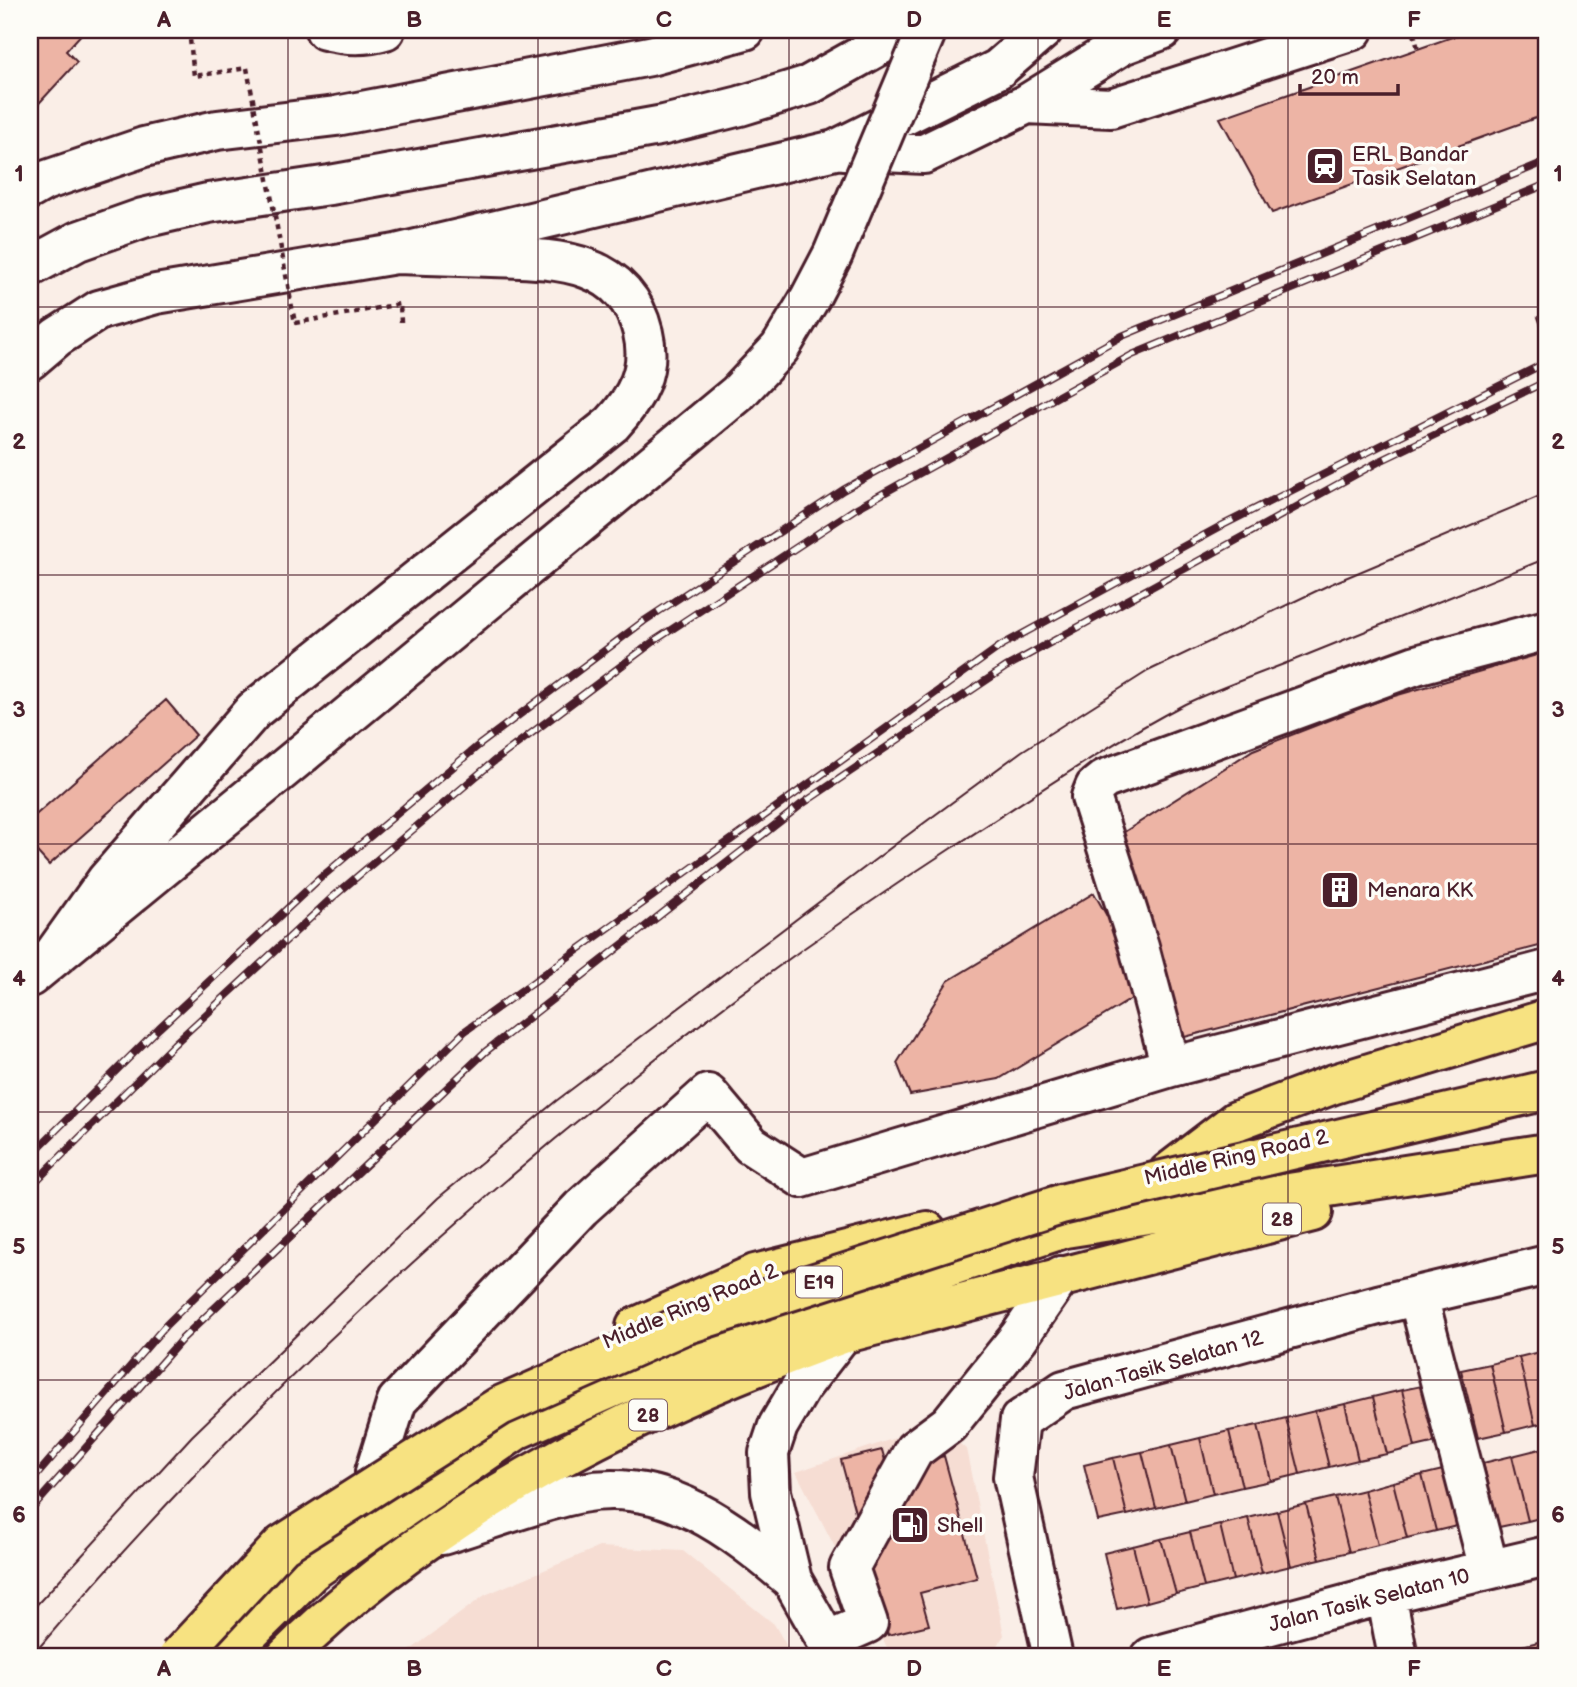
<svg xmlns="http://www.w3.org/2000/svg" width="1577" height="1687" font-family="'Balsamiq Sans',sans-serif">
  <style>
    .built { fill: #f6ddd3 }
    .building { fill: #edb4a5; stroke: #4a1f2b; stroke-width: 2 }
    .lines { fill: none; stroke-linecap: round; stroke-linejoin: round }
    .minor-casing { stroke: #4a1f2b; stroke-width: 44 }
    .highway-casing { stroke: #4a1f2b; stroke-width: 44 }
    .path { stroke: #4a1f2b; stroke-width: 4.5; stroke-dasharray: 5 5; stroke-linecap: butt }
    .minor { stroke: #fdfcf7; stroke-width: 38 }
    .highway { stroke: #f7e281; stroke-width: 38 }
    .tram { stroke: #4a1f2b; stroke-width: 2 }
    .rail-casing { stroke: #4a1f2b; stroke-width: 8 }
    .rail { stroke: #fdfcf7; stroke-width: 5; stroke-dasharray: 16; stroke-linecap: butt }
    .minor-bridge-casing { stroke: #4a1f2b; stroke-width: 44; stroke-linecap: butt }
    .highway-bridge-casing { stroke: #4a1f2b; stroke-width: 44; stroke-linecap: butt }
    .path-bridge { stroke: #4a1f2b; stroke-width: 4.5; stroke-dasharray: 5 5; stroke-linecap: butt }
    .minor-bridge { stroke: #fdfcf7; stroke-width: 38 }
    .highway-bridge { stroke: #f7e281; stroke-width: 38 }
    .grid { fill: none; stroke: #4a1f2b; stroke-width: 2; stroke-opacity: 0.55 }
    .labels { text-anchor: middle; stroke-width: 7; stroke-linejoin: round; paint-order: stroke }
    .shield { fill: #fdfcf7; stroke: #806168; stroke-width: 2 }
    .shield-label { font-size: 19px; font-weight: bold; fill: #4a1f2b }
    .poi-label { font-size: 21px; fill: #4a1f2b; stroke: #fdfcf7; text-anchor: start }
    .street-label { font-size: 21px; fill: #4a1f2b; stroke: #fdfcf7 }
    .neatline { fill: none; stroke: #4a1f2b; stroke-width: 2.5 }
    .grid-label { font-size: 23px; text-anchor: middle; font-weight: bold; fill: #4a1f2b }
  </style>
  <rect width="100%" height="100%" fill="#faeee7"/>
  <filter id="ink" filterUnits="userSpaceOnUse"><feTurbulence type="fractalNoise" baseFrequency=".0143" numOctaves="2"/><feDisplacementMap in="SourceGraphic" scale="14" xChannelSelector="R" yChannelSelector="G"/><feConvolveMatrix kernelMatrix="1 2 1 2 8 2 1 2 1" color-interpolation-filters="sRGB"/></filter>
  <g filter="url(#ink)">
    <path class="built" d="M936,1424L966,1449L1004,1635L991,1657H892L796,1472Z
      M599,1547L683,1551L774,1624L793,1657H401L485,1595Z"/>
    <path class="building" d="M32,30H85L66,51L77,62L30,113Z
      M1472,30H1547V114L1272,213L1220,118Z
      M1547,314V342L1538,317Z
      M1547,652V944L1169,1041L1118,836L1253,750L1384,699Z
      M166,700L196,735L49,865L30,844V820Z
      M1094,893L1148,989L999,1079L910,1095L897,1063L948,981Z
      M1547,1350V1422L1535,1425L1519,1357Z
      M1519,1357L1535,1425L1506,1432L1490,1364Z
      M1490,1364L1506,1432L1478,1438L1461,1370Z
      M1431,1384L1445,1440L1415,1447L1402,1390Z
      M1402,1390L1415,1447L1387,1454L1373,1397Z
      M1373,1397L1387,1454L1358,1460L1345,1404Z
      M1345,1404L1358,1460L1329,1467L1315,1411Z
      M1315,1411L1329,1467L1300,1474L1286,1418Z
      M1286,1418L1300,1474L1271,1481L1258,1425Z
      M1258,1425L1271,1481L1242,1487L1229,1431Z
      M1229,1431L1242,1487L1213,1494L1200,1438Z
      M1200,1438L1213,1494L1185,1501L1171,1445Z
      M1171,1445L1185,1501L1156,1508L1142,1452Z
      M1547,1447V1478L1540,1449Z
      M1540,1449L1547,1478V1516L1528,1521L1512,1456Z
      M882,1450L888,1471L944,1456L977,1578L920,1593L929,1625L888,1635L841,1460Z
      M1142,1452L1156,1508L1127,1515L1113,1458Z
      M1512,1456L1528,1521L1499,1527L1483,1463Z
      M1113,1458L1127,1515L1098,1521L1084,1465Z
      M1451,1468L1465,1524L1436,1531L1422,1475Z
      M1422,1475L1436,1531L1407,1538L1393,1482Z
      M1393,1482L1407,1538L1378,1545L1364,1490Z
      M1364,1490L1378,1545L1349,1552L1335,1497Z
      M1335,1497L1349,1552L1320,1559L1306,1504Z
      M1306,1504L1320,1559L1291,1566L1277,1511Z
      M1277,1511L1291,1566L1262,1573L1248,1518Z
      M1248,1518L1262,1573L1233,1580L1220,1525Z
      M1220,1525L1233,1580L1204,1587L1190,1532Z
      M1190,1532L1204,1587L1176,1594L1161,1539Z
      M1161,1539L1176,1594L1147,1602L1133,1546Z
      M1133,1546L1147,1602L1117,1609L1104,1553Z
      M1547,1640V1657H1542L1538,1642Z
      M1538,1642L1542,1657H1512L1510,1649Z
      M1510,1649L1512,1657H1481V1656Z"/>
    <g class="lines">
      <g class="minor-casing">
        <path id="minor" d="M325,30C344,35 366,36 385,30
          M1027,104L1111,108L1353,30
          M844,150L924,154L1027,104L1122,45L1162,30
          M30,189L44,181L144,147L217,130L336,116L650,56L745,30
          M30,267L78,241L143,218L208,203L330,185L664,125L740,106L809,85L907,30
          M30,360L57,337L99,310L156,294L396,254L835,150L998,69L1043,30
          M51,958L106,881L254,710L612,424C636,398 652,370 643,333C625,258 555,259 492,257C460,256 428,255 396,254
          M30,977L302,754
          M1171,1067L1139,947L1091,797L1095,787L1105,779L1416,665L1547,630
          M1418,1296L1489,1569
          M375,1472L397,1401L581,1208L708,1094L751,1145L802,1178L1171,1067L1547,970
          M442,1535C488,1521 535,1502 581,1493C666,1477 732,1529 792,1580
          M1386,1594L1398,1657
          M827,1641L868,1623L849,1568L914,1450L949,1424L1019,1337L1061,1276
          M836,1657L792,1580L771,1492L769,1453L778,1426L801,1387L842,1334
          M1053,1657L1013,1477L1020,1420L1064,1390L1378,1305L1547,1265
          M1151,1657L1386,1594L1547,1556"/>
      </g>
      <g class="highway-casing">
        <path id="highway" d="M1168,1173L1236,1121L1334,1084L1547,1019
          M636,1327L755,1274L927,1231
          M225,1657L312,1571L518,1429L696,1351L1065,1228L1547,1153
          M286,1657C439,1506 641,1406 842,1334L1313,1212"/>
      </g>
      <path class="path" d="M189,30L194,76L247,68
        M1414,33L1418,49
        M295,323L400,304L401,322"/>
      <use href="#minor" class="minor"/>
      <use href="#highway" class="highway"/>
      <path class="tram" d="M30,1612L192,1436L438,1198L556,1101L905,837L1022,751L1148,671L1331,584L1547,493
        M31,1657C295,1345 608,1071 950,849C1027,800 1104,746 1185,704C1225,685 1268,671 1309,654C1388,622 1468,590 1547,558"/>
      <g class="rail-casing">
        <path id="rail" d="M30,1156L159,1028L318,880L479,745L644,621L843,490L1122,336L1547,161
          M30,1187L174,1044L333,897L493,762L657,639L855,509L1132,355L1547,184
          M30,1483L166,1325L465,1031L1002,645L1221,526L1547,362
          M30,1511L182,1339L485,1052L802,804L1006,667L1380,461L1547,381"/>
      </g>
      <use href="#rail" class="rail"/>
      <g class="minor-bridge-casing">
        <path id="minor-bridge" d="M302,754L737,394L780,348L810,298L833,254L927,30"/>
      </g>
      <g class="highway-bridge-casing">
        <path id="highway-bridge" d="M178,1657L282,1545L500,1406L681,1326L1061,1204L1547,1090"/>
      </g>
      <path class="path-bridge" d="M247,68L295,323"/>
      <use href="#minor-bridge" class="minor-bridge"/>
      <use href="#highway-bridge" class="highway-bridge"/>
    </g>
  </g>
  <path class="grid" d="M288,30V1657M538,30V1657M789,30V1657M1038,30V1657M1288,30V1657M30,307H1547M30,575H1547M30,844H1547M30,1112H1547M30,1380H1547"/>
  <defs>
    <g id="station-square" transform="scale(2.0125)"><rect x="-9" y="-9" width="18" height="18" rx="4" fill="#4a1f2b" stroke="#fdfcf7"/><path d="M-3-6H3Q5-6 5-4V2Q5 4 3 4L4.5 6H3L1.5 4h-3L-3 6H-4.5L-3 4Q-5 4-5 2V-4Q-5-6-3-6ZM-3.5-4v3h7v-3ZM-3.5 1v1.5H-2V1ZM2 1v1.5H3.5V1Z" fill="#fff"/></g>
    <g id="building-square" transform="scale(2.0125)"><rect x="-9" y="-9" width="18" height="18" rx="4" fill="#4a1f2b" stroke="#fdfcf7"/><path d="M-4-6H4V6H1V3H-1V6H-4ZM-2.5-4.3h1.7v1.8h-1.7ZM.8-4.3h1.7v1.8H.8ZM-2.5-1h1.7V.8h-1.7ZM.8-1h1.7V.8H.8Z" fill="#fff"/></g>
    <g id="fuel-square" transform="scale(2.0125)"><rect x="-9" y="-9" width="18" height="18" rx="4" fill="#4a1f2b" stroke="#fdfcf7"/><path d="M-5.5-6h7V0h2V4h1.3V-2.5L3-4.5l.8-.8L6-3V5H2.5V1h-1V6h-7ZM-4.2-4.7v3.2H.2V-4.7Z" fill="#fff"/></g>
  </defs>
  <g fill-rule="evenodd">
    <use href="#station-square" x="1325" y="166"/>
    <use href="#building-square" x="1340" y="890"/>
    <use href="#fuel-square" x="910" y="1525"/>
  </g>
  <g class="labels">
    <g class="shield">
      <rect x="1263" y="1203.5" width="38" height="31" rx="5"/>
      <rect x="796" y="1266.5" width="46" height="31" rx="5"/>
      <rect x="629" y="1399.5" width="38" height="31" rx="5"/>
    </g>
    <g class="shield-label">
      <text x="1282" y="1226">28</text>
      <text x="819" y="1289">E19</text>
      <text x="648" y="1422">28</text>
    </g>
    <g class="poi-label">
      <text x="1352" y="161">ERL Bandar<tspan x="1352" dy="24">Tasik Selatan</tspan></text>
      <text x="1367" y="897">Menara KK</text>
      <text x="937" y="1532">Shell</text>
    </g>
    <g class="street-label">
      <text transform="translate(1236 1157) rotate(-13)" y="7">Middle Ring Road 2</text>
      <text transform="translate(690 1306) rotate(-23)" y="7">Middle Ring Road 2</text>
      <text transform="translate(1163 1365) rotate(-16)" y="7">Jalan Tasik Selatan 12</text>
      <text transform="translate(1369 1600) rotate(-14)" y="7">Jalan Tasik Selatan 10</text>
    </g>
  </g>
  <rect width="1577" height="1687" fill="none" stroke="#fdfcf7" stroke-width="77"/>
  <path d="M1300 84v10h98v-10" fill="none" stroke="#4a1f2b" stroke-width="3.5"/>
  <text x="1311" y="84" font-size="21" fill="#4a1f2b" stroke="#fdfcf7" stroke-width="5" paint-order="stroke">20 m</text>
  <rect x="38" y="38" width="1500" height="1610" class="neatline"/>
  <g class="grid-label">
    <text x="164" y="27">A</text>
    <text x="414" y="27">B</text>
    <text x="664" y="27">C</text>
    <text x="914" y="27">D</text>
    <text x="1164" y="27">E</text>
    <text x="1414" y="27">F</text>
    <text x="19" y="181">1</text>
    <text x="1558" y="181">1</text>
    <text x="19" y="449">2</text>
    <text x="1558" y="449">2</text>
    <text x="19" y="717">3</text>
    <text x="1558" y="717">3</text>
    <text x="19" y="986">4</text>
    <text x="1558" y="986">4</text>
    <text x="19" y="1254">5</text>
    <text x="1558" y="1254">5</text>
    <text x="19" y="1522">6</text>
    <text x="1558" y="1522">6</text>
    <text x="164" y="1676">A</text>
    <text x="414" y="1676">B</text>
    <text x="664" y="1676">C</text>
    <text x="914" y="1676">D</text>
    <text x="1164" y="1676">E</text>
    <text x="1414" y="1676">F</text>
  </g>
</svg>
